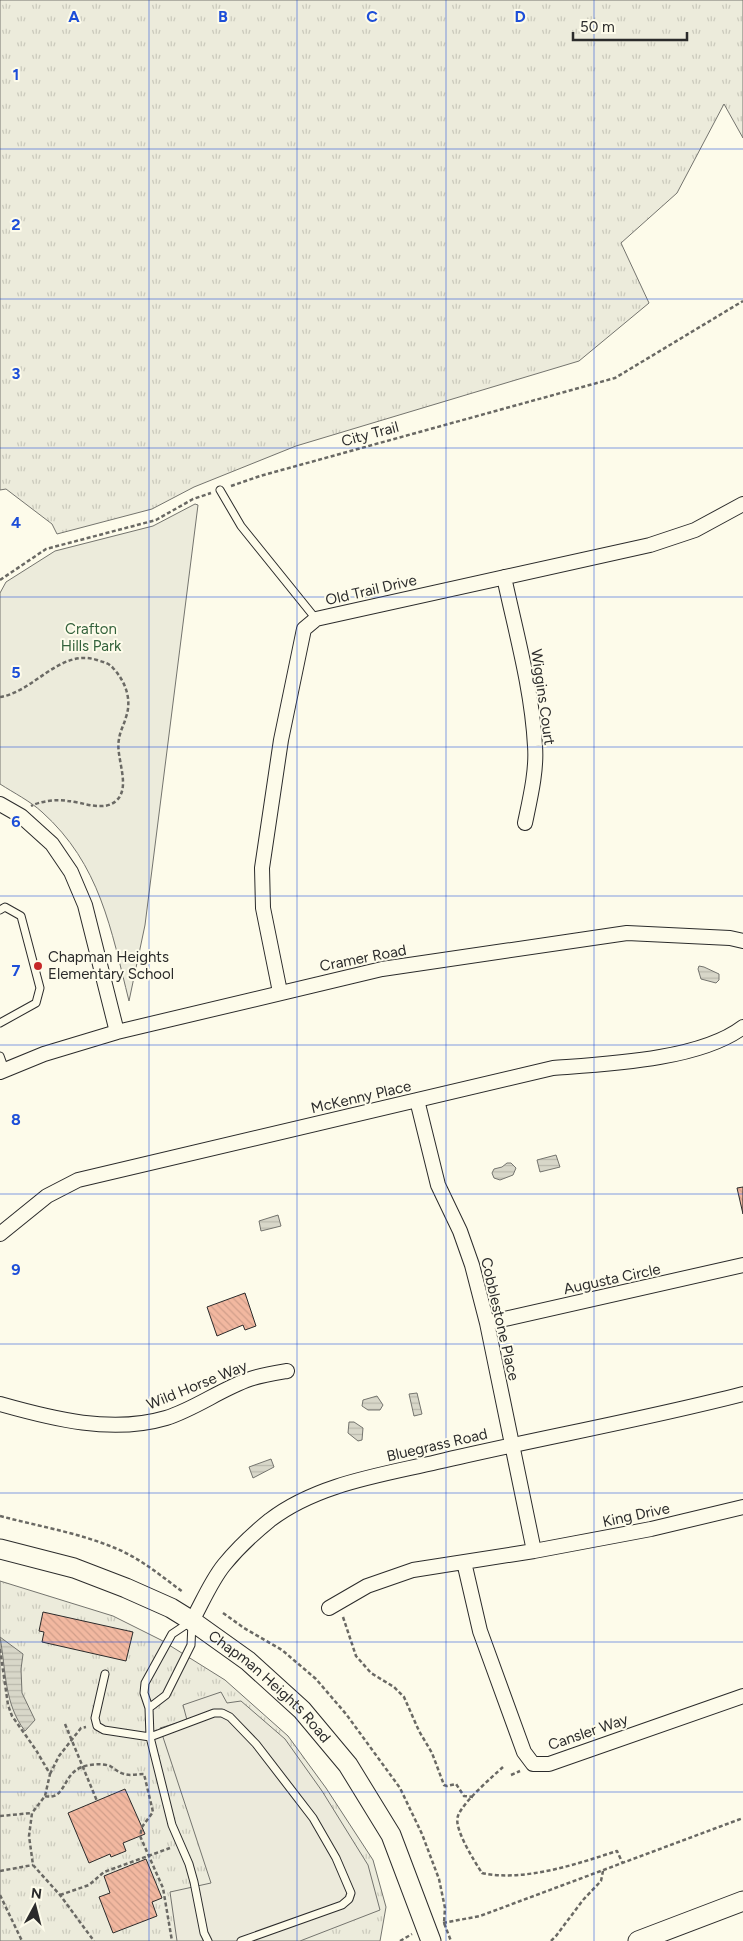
<svg xmlns="http://www.w3.org/2000/svg" width="743" height="1941" font-family="Figtree,sans-serif">
  <style>
    .grass { fill: url(#grass-tufts); stroke: #74746e }
    .green { fill: #ecebdb; stroke: #74746e }
    .parking { fill: #eceadb; stroke: #74746e }
    .water { fill: url(#water-rules); stroke: #74746e }
    .building { fill: url(#building-back-hatch); stroke: #2b2b2b }
    .lines { fill: none; stroke-linecap: round; stroke-linejoin: round }
    .lane-casing { stroke: #2b2b2b; stroke-width: 9 }
    .street-casing { stroke: #2b2b2b; stroke-width: 16 }
    .secondary-casing { stroke: #2b2b2b; stroke-width: 21 }
    .path { stroke: #6a6964; stroke-width: 2.5; stroke-dasharray: 4 2.5; stroke-linecap: butt }
    .lane { stroke: #fdfbea; stroke-width: 7 }
    .street { stroke: #fdfbea; stroke-width: 14 }
    .secondary { stroke: #fdfbea; stroke-width: 19 }
    .grid { fill: none; stroke: #1d4ed8; stroke-width: 1; stroke-opacity: 0.55 }
    .poi-dot { fill: #c62828; stroke: #fdfbea; stroke-width: 2 }
    .labels { text-anchor: middle; stroke-width: 4; stroke-linejoin: round; paint-order: stroke }
    .street-label { font-size: 15px; fill: #2b2b2b; stroke: #fdfbea }
    .park-label { font-size: 15px; fill: #34623c; stroke: #fdfbea }
    .poi-label { font-size: 15px; fill: #2b2b2b; stroke: #fdfbea; text-anchor: start }
    .grid-label { font-size: 16px; text-anchor: middle; font-weight: bold; fill: #1d4ed8; stroke: #fdfbea; stroke-width: 4; stroke-linejoin: round; paint-order: stroke }
  </style>
  <defs>
    <pattern id="grass-tufts" width="24" height="20" patternUnits="userSpaceOnUse" patternTransform="scale(1.25)"><rect width="24" height="20" fill="#ecebdb"/><path d="M3 7l-1-3M5 7V3M7 7l1-3M15 17l-1-3M17 17v-4M19 17l1-3" fill="none" stroke="#cbcabc"/></pattern>
    <pattern id="water-rules" width="6" height="5" patternUnits="userSpaceOnUse" patternTransform="scale(1.25)"><rect width="6" height="5" fill="#d8d7c9"/><path d="M0 2.5h6" fill="none" stroke="#bab9ad"/></pattern>
    <pattern id="building-back-hatch" width="6" height="6" patternUnits="userSpaceOnUse" patternTransform="scale(1.25)"><rect width="6" height="6" fill="#f2b8a0"/><path d="M-1 5l2 2M0 0l6 6M5-1l2 2" fill="none" stroke="#d09e8a"/></pattern>
  </defs>
  <rect width="100%" height="100%" fill="#fdfbea"/>
  <path class="grass" d="M0,0H743V138L724,104L677,193L621,243L649,303L579,361L296,446L194,487L152,509L57,534L52,524L6,489L0,490Z
    M0,1581L113,1616L161,1640L225,1680L288,1736L326,1788L373,1860L386,1907L380,1941H0Z"/>
  <path class="green" d="M195,504L198,505L145,925L129,1001C111,929 100,864 42,812C30,801 14,793 0,784V593L6,582L55,551L153,526Z"/>
  <path class="parking" d="M221,1692L227,1703L241,1701L285,1739L322,1791L368,1865L380,1910L300,1941H177L170,1892L211,1883L160,1728L187,1720L183,1705Z"/>
  <path class="water" d="M699,966L704,967L719,974V980L716,983L701,979L698,969Z
    M556,1155L560,1167L540,1172L537,1160Z
    M507,1163H511L516,1168L513,1175L500,1180L494,1178L492,1173L494,1169L502,1167Z
    M278,1215L281,1226L261,1231L259,1221Z
    M417,1393L422,1414L414,1416L409,1394Z
    M377,1396L383,1405L380,1410H368L362,1406L363,1400Z
    M349,1422H354L363,1428L362,1440L358,1441L348,1433Z
    M271,1459L274,1467L253,1478L249,1467Z
    M0,1637L23,1654L21,1669L22,1693L35,1720L25,1731C4,1704 6,1670 0,1637Z"/>
  <path class="building" d="M743,1187V1214L737,1188Z
    M245,1293L256,1326L245,1330L243,1325L217,1336L207,1307Z
    M43,1612L133,1632L126,1661L42,1642L44,1632L39,1631Z
    M125,1789L145,1834L123,1843L126,1851L111,1857L110,1854L89,1863L68,1813Z
    M146,1859L162,1898L152,1902L157,1916L113,1933L99,1897L110,1893L104,1876Z"/>
  <g class="lines">
    <g class="lane-casing">
      <path id="lane" d="M220,490L241,526L316,619
        M0,910L5,907L21,916L40,988L36,1003L0,1023
        M0,1056L5,1070
        M190,1622L172,1634L145,1683L144,1693L149,1708L150,1737L172,1825L189,1864L194,1882L204,1933L208,1941
        M105,1674L95,1718L97,1726L104,1730L150,1737L214,1713H222L230,1717L256,1744L313,1818L336,1858L351,1893L349,1899L342,1905L241,1941
        M149,1708L166,1695L191,1645L192,1623"/>
    </g>
    <g class="street-casing">
      <path id="street" d="M504,577C516,633 532,689 535,746C537,770 530,799 525,823
        M0,804L21,816L52,844L71,872L85,905L117,1032
        M280,992L263,908L262,868L281,740L304,629L316,619L650,545L695,530L743,504
        M0,1072L44,1054L117,1032L382,969L627,933L730,938L743,941
        M417,1100L438,1185L460,1231L472,1265L487,1323L534,1551
        M0,1234L47,1196L78,1180L553,1068C606,1064 700,1060 743,1027
        M487,1323L743,1265
        M0,1404C53,1419 112,1434 166,1418C195,1409 221,1389 250,1379C262,1375 275,1373 287,1371
        M464,1562L480,1631L524,1752L533,1764H549L743,1696
        M329,1608L367,1586L413,1570L534,1551L651,1529L743,1507
        M192,1621C202,1603 211,1581 224,1565C237,1549 254,1533 270,1520C317,1484 381,1475 437,1462C539,1438 642,1420 743,1394"/>
    </g>
    <g class="secondary-casing">
      <g id="secondary">
        <path id="s1" d="M0,1549L74,1568L126,1588L171,1608L192,1621L248,1661L302,1710L348,1765L391,1835L431,1941"/>
        <path d="M638,1941L743,1901"/>
      </g>
    </g>
    <path class="path" d="M231,486L260,476L615,378L743,301
      M0,580L46,549L156,520L193,499L211,493
      M0,697C34,692 60,648 97,660C103,662 109,663 113,668C126,682 132,700 126,717C124,725 120,731 119,739C115,757 132,787 116,801C104,812 82,802 68,801C56,799 41,801 31,806
      M0,1516C38,1526 79,1533 115,1548C140,1558 161,1576 183,1592
      M223,1613L244,1628L282,1650L316,1679L346,1714L400,1788L422,1834L439,1879L445,1908L444,1923L451,1941
      M343,1617L356,1656L371,1673L394,1687L404,1697L419,1731L432,1753L444,1785L447,1786L456,1784L464,1796L473,1797
      M0,1649L8,1705L12,1716L36,1750L50,1774L45,1796L32,1813L29,1836L33,1865L60,1895L94,1941
      M65,1724L97,1801
      M503,1767C492,1777 462,1803 458,1816C453,1828 475,1862 482,1873C524,1882 577,1864 617,1851L623,1864
      M50,1774L59,1756L81,1728L86,1727
      M511,1775L520,1771
      M45,1796C66,1801 62,1774 82,1767C90,1764 102,1763 110,1766C115,1769 119,1773 124,1774C130,1776 137,1774 144,1774L153,1812L142,1827L140,1836L163,1888L172,1941
      M0,1816L32,1813
      M0,1871L33,1865
      M0,1895L22,1941
      M60,1895L89,1885L104,1872L170,1848
      M443,1923L480,1916L743,1818
      M400,1941L412,1934
      M551,1941L556,1936L583,1900L601,1881L603,1871"/>
    <use href="#lane" class="lane"/>
    <use href="#street" class="street"/>
    <use href="#secondary" class="secondary"/>
  </g>
  <path class="grid" d="M149,0V1941M297,0V1941M446,0V1941M594,0V1941M0,149H743M0,299H743M0,448H743M0,597H743M0,747H743M0,896H743M0,1045H743M0,1194H743M0,1344H743M0,1493H743M0,1642H743M0,1792H743"/>
  <circle class="poi-dot" cx="38" cy="966" r="5"/>
  <g class="labels">
    <g class="street-label">
      <text transform="translate(370 434) rotate(-15)" y="5">City Trail</text>
      <text transform="translate(371 590) rotate(-13)" y="5">Old Trail Drive</text>
      <text transform="translate(543 697) rotate(82)" y="5">Wiggins Court</text>
      <text transform="translate(363 958) rotate(-11)" y="5">Cramer Road</text>
      <text transform="translate(361 1097) rotate(-13)" y="5">McKenny Place</text>
      <text transform="translate(612 1279) rotate(-12)" y="5">Augusta Circle</text>
      <text transform="translate(500 1319) rotate(77)" y="5">Cobblestone Place</text>
      <text transform="translate(197 1385) rotate(-22)" y="5">Wild Horse Way</text>
      <text transform="translate(437 1445) rotate(-13)" y="5">Bluegrass Road</text>
      <text transform="translate(636 1515) rotate(-12)" y="5">King Drive</text>
      <text dy="5" stroke="none"><textPath href="#s1" startOffset="308">Chapman Heights Road</textPath></text>
      <text transform="translate(588 1732) rotate(-19)" y="5">Cansler Way</text>
    </g>
    <g class="park-label">
      <text x="91" y="634">Crafton<tspan x="91" dy="17">Hills Park</tspan></text>
    </g>
    <g class="poi-label">
      <text x="48" y="962">Chapman Heights<tspan x="48" dy="17">Elementary School</tspan></text>
    </g>
  </g>
  <g class="grid-label">
    <text x="74" y="22">A</text>
    <text x="223" y="22">B</text>
    <text x="372" y="22">C</text>
    <text x="520" y="22">D</text>
    <text x="16" y="80">1</text>
    <text x="16" y="230">2</text>
    <text x="16" y="379">3</text>
    <text x="16" y="528">4</text>
    <text x="16" y="678">5</text>
    <text x="16" y="827">6</text>
    <text x="16" y="976">7</text>
    <text x="16" y="1125">8</text>
    <text x="16" y="1275">9</text>
  </g>
  <g transform="translate(35 1906) rotate(7)" stroke="#fdfbea" stroke-width="4" paint-order="stroke">
  <path d="M0-4L9 19L0 12L-9 19Z" fill="#2b2b2b"/>
  <text y="-8" font-size="14" font-weight="bold" text-anchor="middle" fill="#2b2b2b">N</text>
  </g>
  <path d="M573 32v8h114v-8" fill="none" stroke="#2b2b2b" stroke-width="2.5"/>
  <text x="580" y="32" font-size="15" fill="#2b2b2b" stroke="#fdfbea" stroke-width="4" paint-order="stroke">50 m</text>
</svg>
